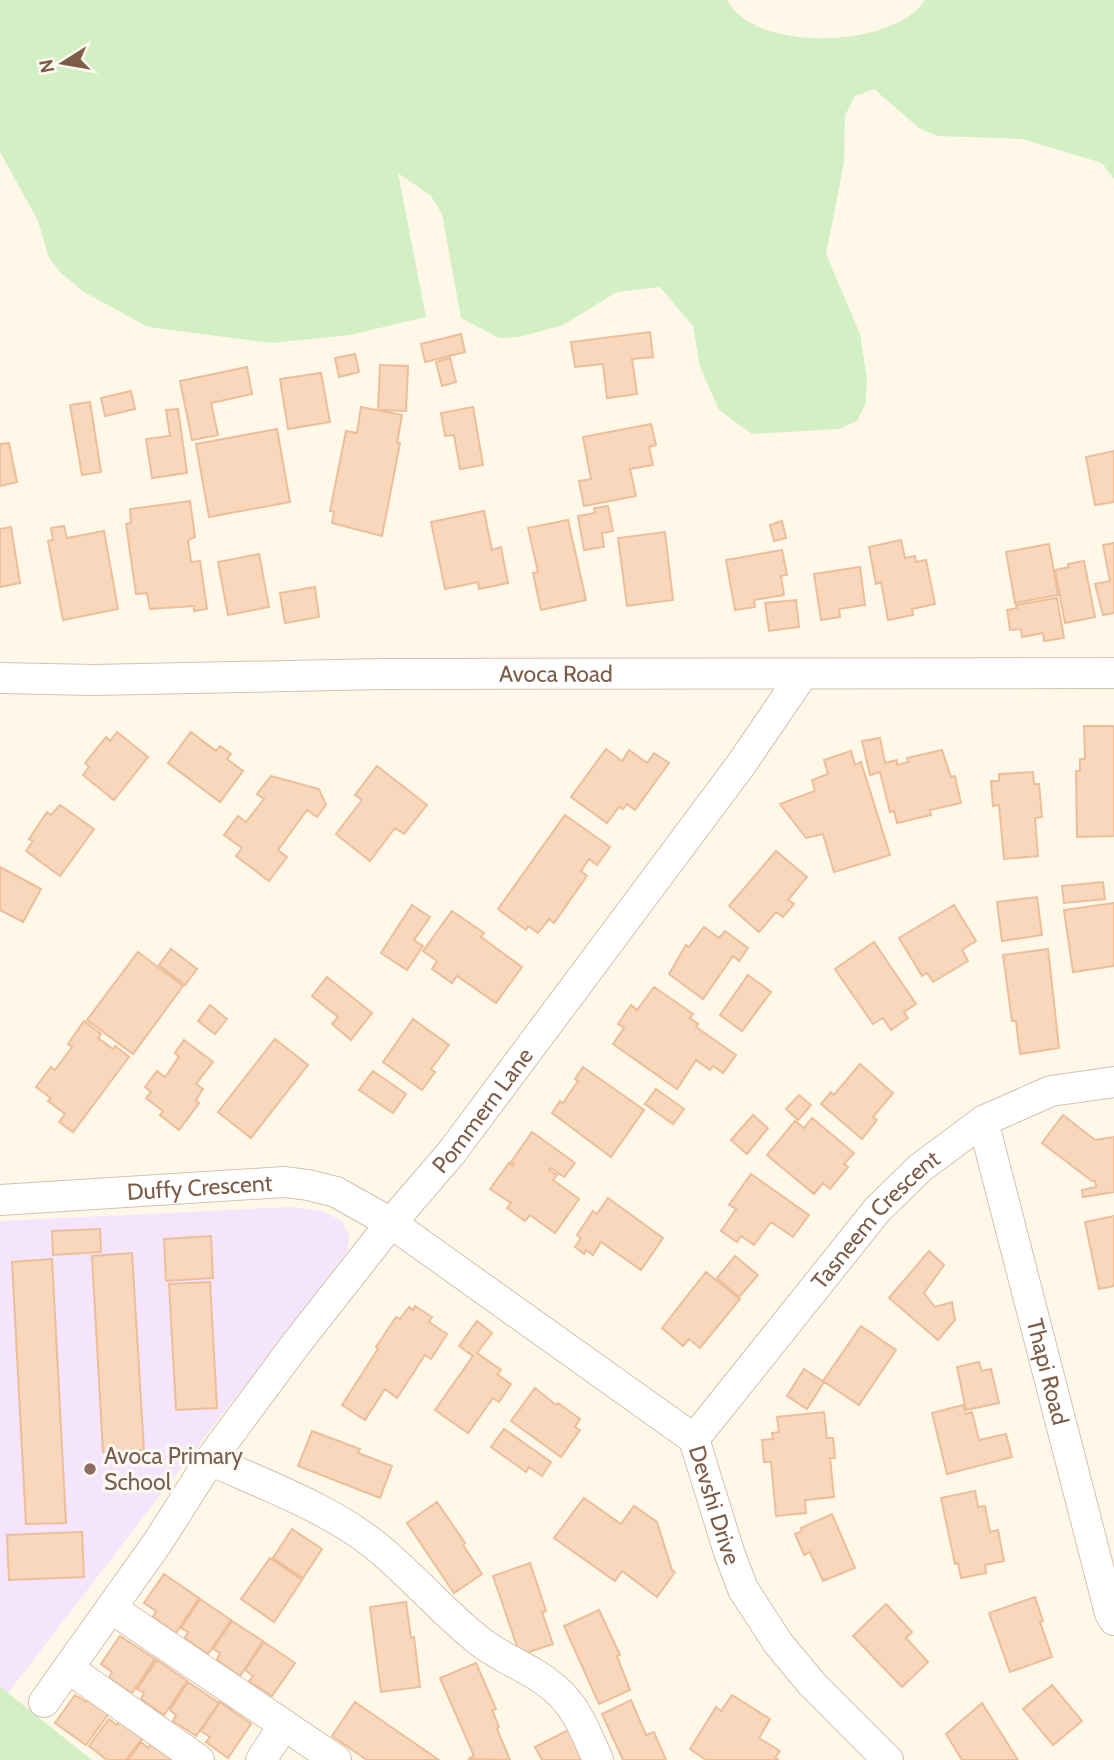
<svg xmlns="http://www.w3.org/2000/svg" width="1114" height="1760" font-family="Cabin,sans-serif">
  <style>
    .education { fill: #f4e4fc }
    .green { fill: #d3efc4 }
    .building { fill: #f8d7bc; stroke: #ecbe9a; stroke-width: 2 }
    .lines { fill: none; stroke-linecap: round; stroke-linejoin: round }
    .street-casing { stroke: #d5c1af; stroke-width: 32 }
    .street { stroke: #fff; stroke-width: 30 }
    .education-dot { fill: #8d6e63; stroke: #fffaf1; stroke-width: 2.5 }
    .labels { text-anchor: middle; stroke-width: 6; stroke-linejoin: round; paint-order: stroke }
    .street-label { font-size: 23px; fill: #7d5d48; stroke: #fffaf1 }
    .education-label { font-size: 23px; fill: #785e54; stroke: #fffaf1; text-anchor: start }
  </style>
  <rect width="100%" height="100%" fill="#fff7e8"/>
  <path class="education" d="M290,1207L322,1211L342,1221L349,1236L348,1251L8,1693L0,1687V1221Z"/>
  <path class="green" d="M0,0H727C755,54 895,48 925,0H1114V179L1102,163L1022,139L937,136L919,128L874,89L855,96L845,115L844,163L826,254L860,334L867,379L866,403L857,421L838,429L752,434L719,410L700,367L693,326L660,287L617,292L563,325L519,337L499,338L461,318L442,214L431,196L398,173L426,317L350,335L272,343L148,327L84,292L61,273L49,258L38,221L0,152Z
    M0,1687L8,1693L92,1760H0Z"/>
  <path class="building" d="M650,332L653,357L632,359L637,394L607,398L603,364L575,367L571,342Z
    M461,334L465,352L425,362L421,344Z
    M355,354L359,372L339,377L335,358Z
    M450,358L456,382L442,386L436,362Z
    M380,365L408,366L406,411L378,410Z
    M247,367L252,394L211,403L218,435L192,440L180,381Z
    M321,373L330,422L288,429L280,379Z
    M131,391L135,409L105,416L101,398Z
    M90,402L101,472L82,475L70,405Z
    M361,407L402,415L397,443H400L382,536L332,523L334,512L330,511L346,431L357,433Z
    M473,407L483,465L460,469L454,435L445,436L441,413Z
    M178,409L187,473L152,478L146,439L170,436L166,410Z
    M651,424L656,445L649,447L653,465L630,469L636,496L584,506L579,481L591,479L583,437Z
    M277,429L290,502L209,517L196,444Z
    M9,443L17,482L0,486V444Z
    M1114,451V502L1095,505L1086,457Z
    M190,501L195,537L188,540L191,562L200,561L207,609L194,611V606L150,609L147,593L136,594L126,524L131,523L130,509Z
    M608,506L613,531L602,533L604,547L584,550L578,516L595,513L594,508Z
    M484,511L492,550L501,547L508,583L479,589L478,582L445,589L431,522Z
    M568,520L586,600L541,610L533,573L538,572L528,528Z
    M782,521L786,538L774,541L770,525Z
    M64,526L67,538L104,531L118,609L63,620L48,541L53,540L51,528Z
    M11,527L20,583L0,587V529Z
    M665,532L673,600L627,606L618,538Z
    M901,540L905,558L915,556L916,562L926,560L935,604L912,609L913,615L888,620L881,582L876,584L869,547Z
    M1114,543V613L1103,615L1095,584L1110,581L1103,545Z
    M1049,544L1058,595L1015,603L1006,552Z
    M782,550L787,575L781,576L784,595L754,600L755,607L735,610L726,560Z
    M259,554L269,607L228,615L218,562Z
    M1084,561L1095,617L1065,623L1055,570L1069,567L1068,564Z
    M860,567L865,605L839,609L840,617L821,620L814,574Z
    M315,587L319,617L285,623L280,593Z
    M1057,598L1064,638L1044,641L1043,633L1022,637L1021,629L1010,630L1007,610L1017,608L1016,605Z
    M796,600L799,627L769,631L765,603Z
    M1084,726H1114V836L1077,837L1076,771H1080V759H1085Z
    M117,732L148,757L114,800L83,775L89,767L85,763L106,737L110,741Z
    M191,732L216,751L220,746L231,754L227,759L243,771L220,802L168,763Z
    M880,738L885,763L897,760V765L908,762L907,758L942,750L951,777L955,776L961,803L930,810L931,815L897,823L894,811L890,812L880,772L870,775L862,741Z
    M606,749L622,761L629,750L647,763L654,753L669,763L635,810L627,804L623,809L619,807L607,823L571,797Z
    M851,751L855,765L861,762L890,855L834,872L823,834L806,838L780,804L815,791L812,780L828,774L824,760Z
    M377,766L427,805L404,834L395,828L370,861L336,834L362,800L355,795Z
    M1033,772L1034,784H1039L1042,817L1035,818L1038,856L1004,859L999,805L993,806L991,781H999V774Z
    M271,776L319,789L326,805L317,817L307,810L278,850L287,857L269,881L236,856L242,848L224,835L238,816L246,822L264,799L257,794Z
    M60,805L94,829L60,876L26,851L33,841L29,839L47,812L51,815Z
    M565,815L610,847L597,865L589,859L581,871L587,876L554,923L549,919L538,933L528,926L526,930L498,909Z
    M776,851L807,877L788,900L794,904L783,917L776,912L759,932L729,906Z
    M0,867L41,889L23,922L0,910Z
    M1103,882L1105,899L1064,903L1062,886Z
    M1037,897L1042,935L1002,941L997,902Z
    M1114,903V966L1073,972L1064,910Z
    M412,905L430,917L414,940L423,946L407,970L381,953Z
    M954,905L976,941L962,950L968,961L933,982L927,973L922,976L899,938Z
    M452,911L484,933L481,937L522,967L496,1003L457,976L452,983L432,969L437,961L423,951Z
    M704,927L719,938L725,931L748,948L739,961L733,956L703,999L669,974L686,945L689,947Z
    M874,942L916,1004L904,1012L908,1018L891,1030L883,1018L873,1024L835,969Z
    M171,949L197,969L185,985L159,965Z
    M1048,949L1059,1048L1020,1054L1016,1021H1012L1003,955Z
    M138,952L183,986L133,1054L87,1020Z
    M748,975L771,992L742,1031L720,1015Z
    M327,977L372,1013L351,1040L332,1024L338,1017L312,996Z
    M654,987L693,1014L690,1018L698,1024L696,1027L736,1055L723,1073L713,1066L710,1070L696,1060L677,1089L613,1044L624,1028L618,1024L631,1005L637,1010Z
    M210,1005L227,1019L215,1034L198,1021Z
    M413,1019L449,1045L431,1069L435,1072L422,1090L383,1062Z
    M84,1021L101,1034L98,1038L113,1049L115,1046L129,1057L73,1132L59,1122L65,1114L48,1101L51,1098L36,1087L51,1067L55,1070L72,1047L68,1044Z
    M275,1039L308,1065L251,1138L218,1112Z
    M184,1040L213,1062L196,1084L203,1089L196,1100L199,1103L179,1130L160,1115L163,1111L146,1098L151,1092L145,1087L157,1071L165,1077L179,1057L175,1053Z
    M860,1064L893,1093L873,1117L877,1120L862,1139L821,1104L831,1092L834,1095Z
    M583,1067L644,1110L611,1157L552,1113L560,1101L563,1103L578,1081L575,1079Z
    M373,1071L406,1094L393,1113L359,1090Z
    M656,1089L684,1109L673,1124L645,1104Z
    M799,1095L811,1105L798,1120L786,1109Z
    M753,1115L768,1128L747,1154L731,1140Z
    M1063,1115L1095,1140L1114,1137V1192L1083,1197L1082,1190L1096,1187L1095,1181H1092L1042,1143Z
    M812,1118L854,1153L844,1164L848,1167L830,1189L823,1183L814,1194L767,1155L795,1121L804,1128Z
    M532,1132L575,1163L564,1177L551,1168L549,1170L557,1175L553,1180L579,1199L555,1233L530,1215L525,1221L507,1208L511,1203L490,1189L509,1163L513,1166L514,1164L511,1162Z
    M751,1174L809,1215L793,1237L771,1222L754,1245L741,1236L737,1242L721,1231L736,1209L729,1205Z
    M608,1198L663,1238L641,1270L601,1242L593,1255L586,1250L584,1254L575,1247L581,1238L577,1235L593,1211L597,1214Z
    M1114,1216V1286L1099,1289L1085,1222Z
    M100,1229L101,1252L53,1255L52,1231Z
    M211,1236L213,1278L166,1281L164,1239Z
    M929,1251L944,1265L924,1293L935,1307L952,1302L955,1320L938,1340L889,1298Z
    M132,1253L144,1450L103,1452L92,1256Z
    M735,1256L758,1275L739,1297L717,1278Z
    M52,1259L66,1523L26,1524L12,1262Z
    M706,1272L740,1299L700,1348L689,1339L683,1346L662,1328Z
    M210,1282L217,1408L176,1410L169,1284Z
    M415,1306L432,1317L429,1322L447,1334L431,1359L425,1355L397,1398L385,1389L365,1420L342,1405L378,1349L376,1347L396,1317L400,1319L409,1307L413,1310Z
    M477,1321L492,1333L477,1353L501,1370L497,1374L511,1384L499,1402L493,1398L468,1433L435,1410L473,1356L459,1346Z
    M861,1326L896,1350L859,1405L823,1381Z
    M979,1362L982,1371L991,1369L999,1403L966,1410L957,1367Z
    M804,1369L824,1382L807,1409L787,1396Z
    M535,1388L556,1405L558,1403L580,1419L575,1427L580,1430L561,1457L511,1421Z
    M963,1405L966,1414L972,1412L979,1440L1006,1434L1012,1457L947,1474L932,1413Z
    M824,1412L827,1438H833L835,1458H830L834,1497L805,1500L806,1513L776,1516L771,1462H764L762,1440L773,1439L772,1433L779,1432L777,1417Z
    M504,1429L551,1462L542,1476L529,1467L526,1472L491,1447Z
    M312,1431L360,1449L358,1453L392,1466L380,1498L298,1466Z
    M975,1491L978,1507L985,1506L990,1532L998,1530L1004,1561L985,1565L986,1573L961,1578L958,1563L955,1564L941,1498Z
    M584,1498L621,1524L634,1506L657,1522L672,1570L675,1572L657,1597L622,1571L615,1581L554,1538Z
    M437,1502L465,1543L463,1545L482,1574L454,1593L407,1523Z
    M832,1514L855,1568L823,1581L810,1552L804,1555L795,1534L802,1531L801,1528Z
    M292,1529L322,1549L303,1578L273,1558Z
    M82,1532L84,1577L9,1580L7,1535Z
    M270,1558L302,1580L274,1622L241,1599Z
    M530,1563L546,1611L542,1612L553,1644L520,1655L493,1576Z
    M164,1574L199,1598L176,1633L153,1617L156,1611L144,1603Z
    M1035,1597L1043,1621L1040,1622L1052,1657L1010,1672L989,1613Z
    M200,1599L231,1620L208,1654L185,1638L188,1632L181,1628Z
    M406,1602L411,1638L414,1637L420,1687L381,1692L370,1607Z
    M886,1604L912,1632L906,1638L928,1662L902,1687L853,1636Z
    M599,1610L620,1655L617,1656L630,1690L599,1704L564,1626Z
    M232,1621L263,1641L240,1676L217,1660L220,1653L213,1649Z
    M120,1636L155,1659L132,1693L109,1678L112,1672L101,1664Z
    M264,1642L295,1663L272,1696L249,1681L253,1676L245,1670Z
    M157,1660L187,1681L164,1715L141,1699L144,1693L137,1689Z
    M476,1663L496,1709L492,1710L499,1727L497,1729L510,1760L468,1759L474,1756L440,1678Z
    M188,1682L219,1703L196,1736L173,1721L176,1715L170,1710Z
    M1052,1685L1082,1721L1053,1745L1023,1709Z
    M75,1695L86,1702L89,1697L110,1712L86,1745L55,1723Z
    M732,1695L770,1719L759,1738L780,1751L775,1758L779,1760H706L690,1749L716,1707L721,1711Z
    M631,1700L646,1735L654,1732L666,1760H623L602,1714Z
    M220,1702L251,1724L228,1758L206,1742L210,1737L201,1731Z
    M355,1702L439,1760H367L332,1736Z
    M982,1703L1018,1760H962L946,1734Z
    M109,1719L117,1725L121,1719L144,1736L126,1760H107L89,1746Z
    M570,1729L585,1760H542L535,1747Z
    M141,1742L148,1748L152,1742L174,1760H128Z"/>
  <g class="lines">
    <g class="street-casing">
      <g id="street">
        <path id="s1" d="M0,678L93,680L383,674L1114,673"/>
        <path id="s2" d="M983,1121L1110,1613L1114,1620"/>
        <path id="s3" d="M0,1200L285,1182L308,1185L336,1192L391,1223L694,1439L729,1552L743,1589L778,1643L812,1684L888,1760"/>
        <path id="s4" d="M694,1439L877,1210L920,1168L983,1121L1051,1091L1114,1082"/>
        <path d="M210,1460C265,1485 329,1508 376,1546C413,1576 444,1614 482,1643C498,1655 516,1663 533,1673C572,1695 581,1721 598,1760"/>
        <path d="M111,1608L336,1760"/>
        <path d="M68,1668L199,1760"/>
        <path id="s5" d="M44,1702L158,1542L210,1460L296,1344L391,1223L452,1152L740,766L802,675"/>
        <path d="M261,1760L284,1725"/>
      </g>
    </g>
    <use href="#street" class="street"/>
  </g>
  <circle class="education-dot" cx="90" cy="1469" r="7"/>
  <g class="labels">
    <g class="street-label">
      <text dy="8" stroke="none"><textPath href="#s1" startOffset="556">Avoca Road</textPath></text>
      <text dy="8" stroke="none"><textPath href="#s5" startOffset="737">Pommern Lane</textPath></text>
      <text dy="8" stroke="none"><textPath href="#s3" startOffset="200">Duffy Crescent</textPath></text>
      <text dy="8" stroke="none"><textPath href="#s4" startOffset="285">Tasneem Crescent</textPath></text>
      <text dy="8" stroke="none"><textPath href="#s2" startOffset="259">Thapi Road</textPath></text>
      <text dy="8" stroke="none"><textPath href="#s3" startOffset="842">Devshi Drive</textPath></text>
    </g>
    <g class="education-label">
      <text x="104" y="1464">Avoca Primary<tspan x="104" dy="26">School</tspan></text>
    </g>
  </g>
  <g transform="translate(63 63) rotate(259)" stroke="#fffaf1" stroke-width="5" paint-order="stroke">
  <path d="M0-5L12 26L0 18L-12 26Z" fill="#7d5d48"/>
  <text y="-10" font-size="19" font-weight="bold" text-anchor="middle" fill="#7d5d48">N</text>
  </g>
</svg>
